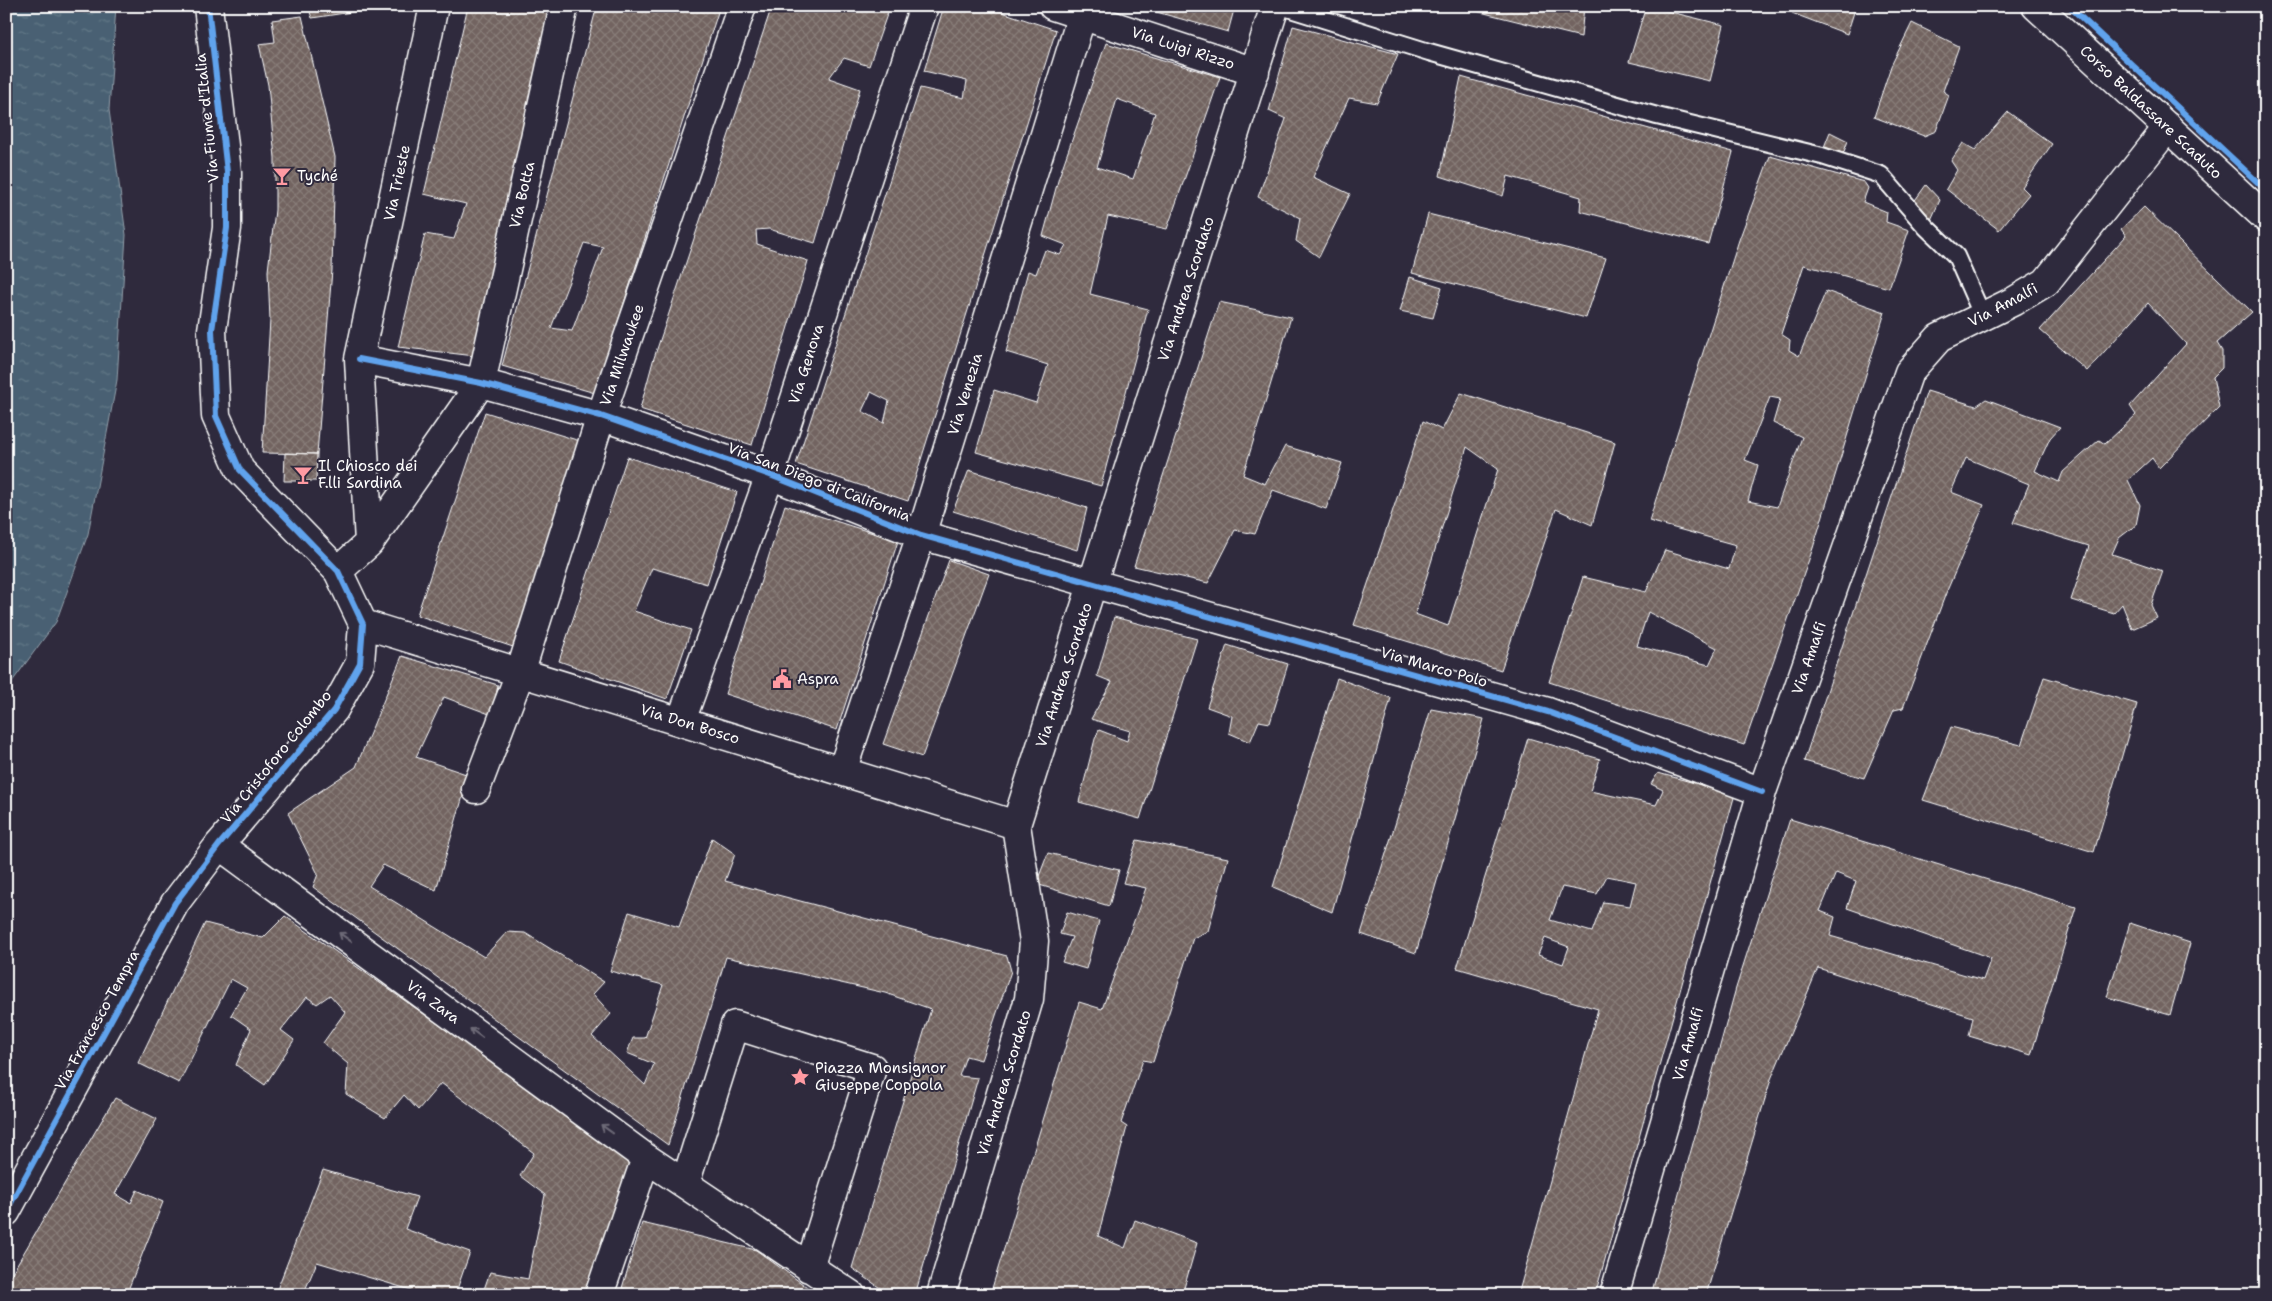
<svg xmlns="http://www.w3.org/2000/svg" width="2272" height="1301" font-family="'Shantell Sans',sans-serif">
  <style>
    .water { fill: url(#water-ripples); stroke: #92a0ab }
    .building { fill: url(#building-cross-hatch); stroke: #fff; fill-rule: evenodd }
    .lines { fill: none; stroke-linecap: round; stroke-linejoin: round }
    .lane-casing { stroke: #fff; stroke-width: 20 }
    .street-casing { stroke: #fff; stroke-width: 31 }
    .secondary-casing { stroke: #fff; stroke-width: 31 }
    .lane { stroke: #2f2a3d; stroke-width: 16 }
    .street { stroke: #2f2a3d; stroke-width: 28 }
    .secondary { stroke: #2f2a3d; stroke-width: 28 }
    .cycleway-casing { stroke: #2f2a3d; stroke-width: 9 }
    .cycleway { stroke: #60a3ed; stroke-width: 6 }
    .oneway { stroke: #6d6a77 }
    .labels { text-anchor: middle; stroke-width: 4; stroke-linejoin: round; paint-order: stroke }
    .street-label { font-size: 15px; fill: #fff; stroke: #2f2a3d }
    .poi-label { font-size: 15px; fill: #fff; stroke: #2f2a3d; text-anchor: start }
  </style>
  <defs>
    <pattern id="water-ripples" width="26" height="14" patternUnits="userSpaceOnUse" patternTransform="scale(1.25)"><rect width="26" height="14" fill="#496173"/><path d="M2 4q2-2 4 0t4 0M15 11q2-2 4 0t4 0" fill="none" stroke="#647988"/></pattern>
    <pattern id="building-cross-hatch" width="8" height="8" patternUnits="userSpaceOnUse" patternTransform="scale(1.25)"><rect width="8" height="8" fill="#726460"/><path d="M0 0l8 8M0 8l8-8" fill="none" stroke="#877b78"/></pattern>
  </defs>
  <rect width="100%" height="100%" fill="#2f2a3d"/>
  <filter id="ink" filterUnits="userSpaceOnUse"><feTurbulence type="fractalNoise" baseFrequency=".02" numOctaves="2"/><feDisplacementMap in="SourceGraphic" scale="10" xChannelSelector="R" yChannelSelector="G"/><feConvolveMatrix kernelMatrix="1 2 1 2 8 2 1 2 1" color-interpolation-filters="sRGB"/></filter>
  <g filter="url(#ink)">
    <path class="water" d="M6,6H116L109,110L126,235L117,380L88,534L56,622L6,690Z"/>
    <path class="building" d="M308,6H391L312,18Z
      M468,6H557L475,356L398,347L425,234L454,239L466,204L424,194Z
      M597,6H720L595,393L502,366ZM584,243L603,247L572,331L551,328Z
      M772,6H890L869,66L844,58L829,78L860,89L815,243L769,229L756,230L757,244L808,261L752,445L640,409L653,361Z
      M944,6H984L1056,30L908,501L796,464L920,88L964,98L967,81L924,71ZM871,392L889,401L884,423L862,411Z
      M1135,6H1235L1228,32Z
      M1456,6H1584L1581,37Z
      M1646,6L1724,25L1710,81L1629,62Z
      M1794,6H1856L1847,34L1792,13Z
      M302,16L335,157L332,270L317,454L262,453L270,320L268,271L275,210V158L268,85L259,44L275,42L272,20Z
      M1912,23L1959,46L1943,91L1949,95L1936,131L1924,136L1874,117L1891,66Z
      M1293,26L1398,54L1377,103L1349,98L1313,177L1350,194L1319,257L1296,241L1300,218L1258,197L1286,119L1269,111Z
      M1106,43L1220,77L1167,229L1108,216L1090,294L1148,309L1101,486L976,452L994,390L1036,403L1048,365L1006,352L1028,271L1036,274L1045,250L1060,255L1066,245L1043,236L1059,177ZM1117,99L1155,113L1133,179L1097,167Z
      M1461,77L1733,152L1708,244L1580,211L1581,197L1508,176L1503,196L1440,176Z
      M2008,112L2052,144L2022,187L2029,194L1999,230L1946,189L1957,170L1951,161L1963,143L1975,150Z
      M1830,132L1848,141L1843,154L1824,147Z
      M1770,156L1864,182L1868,188L1863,202L1887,212L1886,222L1909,230L1889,288L1804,265L1781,334L1790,340L1789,350L1799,356L1826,291L1885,312L1813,548L1744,745L1549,682L1583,577L1646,592L1665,550L1729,569L1736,545L1649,521L1739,240ZM1770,397L1780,399L1773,423L1802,437L1777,507L1748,501L1758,465L1745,460ZM1648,612L1717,648L1709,665L1637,646Z
      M1926,185L1940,200L1930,222L1913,203Z
      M2144,207L2252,312L2217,343L2222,351V368L2213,377L2219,407L2159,468L2152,458L2128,480L2140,505L2136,525L2119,538L2112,554L2163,571L2151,605L2157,618L2132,629L2122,604L2114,613L2071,600L2089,546L2013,523L2029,484L1966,458L1951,492L1984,505L1946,593L1903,708L1894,710L1864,778L1804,761L1927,391L1976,406L1986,399L2060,427L2050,438L2035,471L2059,482L2063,472L2099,440L2105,444L2136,415L2130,406L2186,344L2148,303L2087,371L2040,330L2126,236L2121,229Z
      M1428,214L1606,258L1586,318L1412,273Z
      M1410,277L1442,287L1433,318L1400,311Z
      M1219,302L1291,317L1243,475L1265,484L1285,446L1342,463L1326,509L1273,490L1255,534L1235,530L1208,583L1134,566Z
      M1461,393L1615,442L1592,525L1556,509L1501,670L1354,625L1423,421L1442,430ZM1467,447L1498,469L1448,626L1415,614Z
      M485,412L580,441L513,647L417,615Z
      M285,453L317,454L316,481H284Z
      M627,457L737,492L707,584L652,568L634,611L691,630L667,699L559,661Z
      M969,470L1087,508L1077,550L953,511Z
      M785,505L898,541L837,730L725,694Z
      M949,560L989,574L922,757L883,744Z
      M1114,617L1197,639L1140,819L1079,802L1095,739L1099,730L1127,741L1130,731L1091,719L1112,682L1097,676Z
      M1227,645L1288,664L1270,723L1259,721L1250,742L1229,733L1232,716L1207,707Z
      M402,656L498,685L492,715L444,697L416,757L469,775L436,890L383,865L369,886L484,957L507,932L525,933L604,982L593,994L611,1014L592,1036L645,1085L654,1064L627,1053L633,1038H645L663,985L610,971L629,912L679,927L712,838L735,854L725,881L1007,956L1011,971L981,1060L966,1056L959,1076L978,1078L915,1295H890L852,1268L931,1009L885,993L726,957L668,1145L313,887L318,874L288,813L356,767Z
      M2044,677L2137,704L2094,852L1923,800L1951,727L2021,745Z
      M1337,678L1391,698L1332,912L1273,887Z
      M1431,709L1484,719L1416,953L1361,934Z
      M1528,738L1600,759L1590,791L1656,805L1663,790L1651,784L1658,773L1735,794L1595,1295H1518L1598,1009L1457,968ZM1607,876L1636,882L1630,906L1603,902L1592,932L1550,920L1562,887L1597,894ZM1545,938L1569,947L1563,964L1538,955Z
      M1790,819L2076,907L2031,1055L1969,1036L1973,1017L1818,968L1771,1079L1706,1295H1651L1736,988ZM1836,873L1856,881L1847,908L1991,958L1983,980L1830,936L1835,917L1820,911Z
      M1137,840L1228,858L1208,931L1193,938L1153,1062L1143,1060L1121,1123L1127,1127L1098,1236L1125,1248L1135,1220L1197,1243L1182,1295H990L1079,1002L1102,1009L1146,888L1123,883Z
      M1048,853L1119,870L1109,906L1036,884Z
      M1067,912L1099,921L1086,969L1062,962L1072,937L1060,934Z
      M285,916L631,1160L584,1295H482L490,1272L528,1279L545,1195L520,1176L534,1153L441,1083L418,1110L404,1095L385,1118L346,1094L348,1064L323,1043L345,1012L330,995L317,1004L307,997L281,1030L294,1040L265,1085L236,1065L251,1029L231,1015L247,988L231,979L179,1083L138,1063L205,923L263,938Z
      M2130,923L2190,943L2170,1015L2107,997Z
      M115,1098L157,1119L115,1194L131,1203L137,1190L163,1202L126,1295H6V1283Z
      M323,1170L417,1197L405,1229L470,1252L455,1295H409L411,1290L317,1262L303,1295H275Z
      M642,1223L756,1250L818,1295H645L622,1288Z"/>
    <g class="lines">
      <g class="lane-casing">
        <path id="lane" d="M1281,6L1429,52L1657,116L1822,156L1881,175L1926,227L1956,256L1983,317"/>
      </g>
      <g class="street-casing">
        <path id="street" d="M1053,6L1255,72
          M359,359L481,383L601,416L770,475L921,535L1548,712L1762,792
          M369,543L359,359L434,6
          M338,571L369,543L481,383L564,6
          M363,624L1016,825
          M681,721L770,475L924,6
          M842,771L921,535L1082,15
          M476,789L520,673L601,416L742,6
          M219,845L646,1158L851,1295
          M685,1184L735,1025L872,1068L809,1268
          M599,1295L646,1158
          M941,1295L1029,999L1034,941L1016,825L1275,6
          M1614,1295L1762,792L1909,372L1939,338L2014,301L2046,282L2168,127"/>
      </g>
      <g class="secondary-casing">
        <path id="secondary" d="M2036,6L2266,218
          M6,1212L175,903L219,845L334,710L360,663L363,624L338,571L240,470L216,416L212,330L227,228V172L208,6"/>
      </g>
      <use href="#lane" class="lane"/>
      <use href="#street" class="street"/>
      <use href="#secondary" class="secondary"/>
      <g class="cycleway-casing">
        <path id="cycleway" d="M2069,6L2266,190
          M359,359L481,383L601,416L770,475L921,535L1548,712L1762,792
          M6,1212L175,903L219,845L334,710L360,663L363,624L338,571L240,470L216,416L212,330L227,228V172L208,6"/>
      </g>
      <use href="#cycleway" class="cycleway"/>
    </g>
    <defs><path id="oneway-shaft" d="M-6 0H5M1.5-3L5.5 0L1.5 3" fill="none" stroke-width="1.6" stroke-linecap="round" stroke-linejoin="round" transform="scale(1.25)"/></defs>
    <g class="oneway">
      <use href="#oneway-shaft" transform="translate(345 937) rotate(-144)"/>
      <use href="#oneway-shaft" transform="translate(476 1033) rotate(-144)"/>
      <use href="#oneway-shaft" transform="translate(607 1129) rotate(-144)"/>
    </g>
  </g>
  <defs>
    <g id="bar-bare" transform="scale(1.5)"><path d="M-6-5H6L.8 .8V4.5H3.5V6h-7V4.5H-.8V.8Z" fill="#ff9aa2" stroke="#2f2a3d" stroke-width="2.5" paint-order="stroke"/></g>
    <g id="civic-bare" transform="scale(1.5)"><path d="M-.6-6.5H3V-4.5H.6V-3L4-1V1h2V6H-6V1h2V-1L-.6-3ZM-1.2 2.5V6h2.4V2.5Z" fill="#ff9aa2" stroke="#2f2a3d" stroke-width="2.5" paint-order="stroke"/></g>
    <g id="sight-bare" transform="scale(1.5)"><path d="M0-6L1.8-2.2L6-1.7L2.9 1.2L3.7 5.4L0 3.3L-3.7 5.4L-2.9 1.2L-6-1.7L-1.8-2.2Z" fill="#ff9aa2" stroke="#2f2a3d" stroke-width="2.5" paint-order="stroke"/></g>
  </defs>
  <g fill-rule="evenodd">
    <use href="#bar-bare" x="282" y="176"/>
    <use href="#bar-bare" x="303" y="475"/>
    <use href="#civic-bare" x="782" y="679"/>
    <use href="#sight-bare" x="800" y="1077"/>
  </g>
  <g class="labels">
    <g class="street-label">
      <text transform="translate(1183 48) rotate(18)" y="5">Via Luigi Rizzo</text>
      <text transform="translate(2151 112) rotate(43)" y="5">Corso Baldassare Scaduto</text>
      <text transform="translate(207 118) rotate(-96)" y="5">Via Fiume d'Italia</text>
      <text transform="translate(397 183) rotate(-78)" y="5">Via Trieste</text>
      <text transform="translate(522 195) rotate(-77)" y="5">Via Botta</text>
      <text transform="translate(1186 289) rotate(-72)" y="5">Via Andrea Scordato</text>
      <text transform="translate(2003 305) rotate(-28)" y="5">Via Amalfi</text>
      <text transform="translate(622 355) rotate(-71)" y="5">Via Milwaukee</text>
      <text transform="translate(806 364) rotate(-72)" y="5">Via Genova</text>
      <text transform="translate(965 394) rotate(-73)" y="5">Via Venezia</text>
      <text transform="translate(819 482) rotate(21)" y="5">Via San Diego di California</text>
      <text transform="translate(1809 658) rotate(-71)" y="5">Via Amalfi</text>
      <text transform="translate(1434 667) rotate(16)" y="5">Via Marco Polo</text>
      <text transform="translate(1064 675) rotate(-72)" y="5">Via Andrea Scordato</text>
      <text transform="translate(690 724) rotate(17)" y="5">Via Don Bosco</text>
      <text transform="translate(276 757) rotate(-51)" y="5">Via Cristoforo Colombo</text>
      <text transform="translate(433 1002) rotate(36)" y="5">Via Zara</text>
      <text transform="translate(97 1020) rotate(-61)" y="5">Via Francesco Tempra</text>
      <text transform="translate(1688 1044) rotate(-74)" y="5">Via Amalfi</text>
      <text transform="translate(1004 1083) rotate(-73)" y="5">Via Andrea Scordato</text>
    </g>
    <g class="poi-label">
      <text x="297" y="181">Tyché</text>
      <text x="318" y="471">Il Chiosco dei<tspan x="318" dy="17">F.lli Sardina</tspan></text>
      <text x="797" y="684">Aspra</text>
      <text x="815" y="1073">Piazza Monsignor<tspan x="815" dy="17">Giuseppe Coppola</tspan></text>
    </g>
  </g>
  <rect width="2272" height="1301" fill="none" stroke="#2f2a3d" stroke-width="25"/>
  <rect x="12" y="12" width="2247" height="1276" fill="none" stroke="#fff" stroke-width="2" filter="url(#ink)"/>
</svg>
